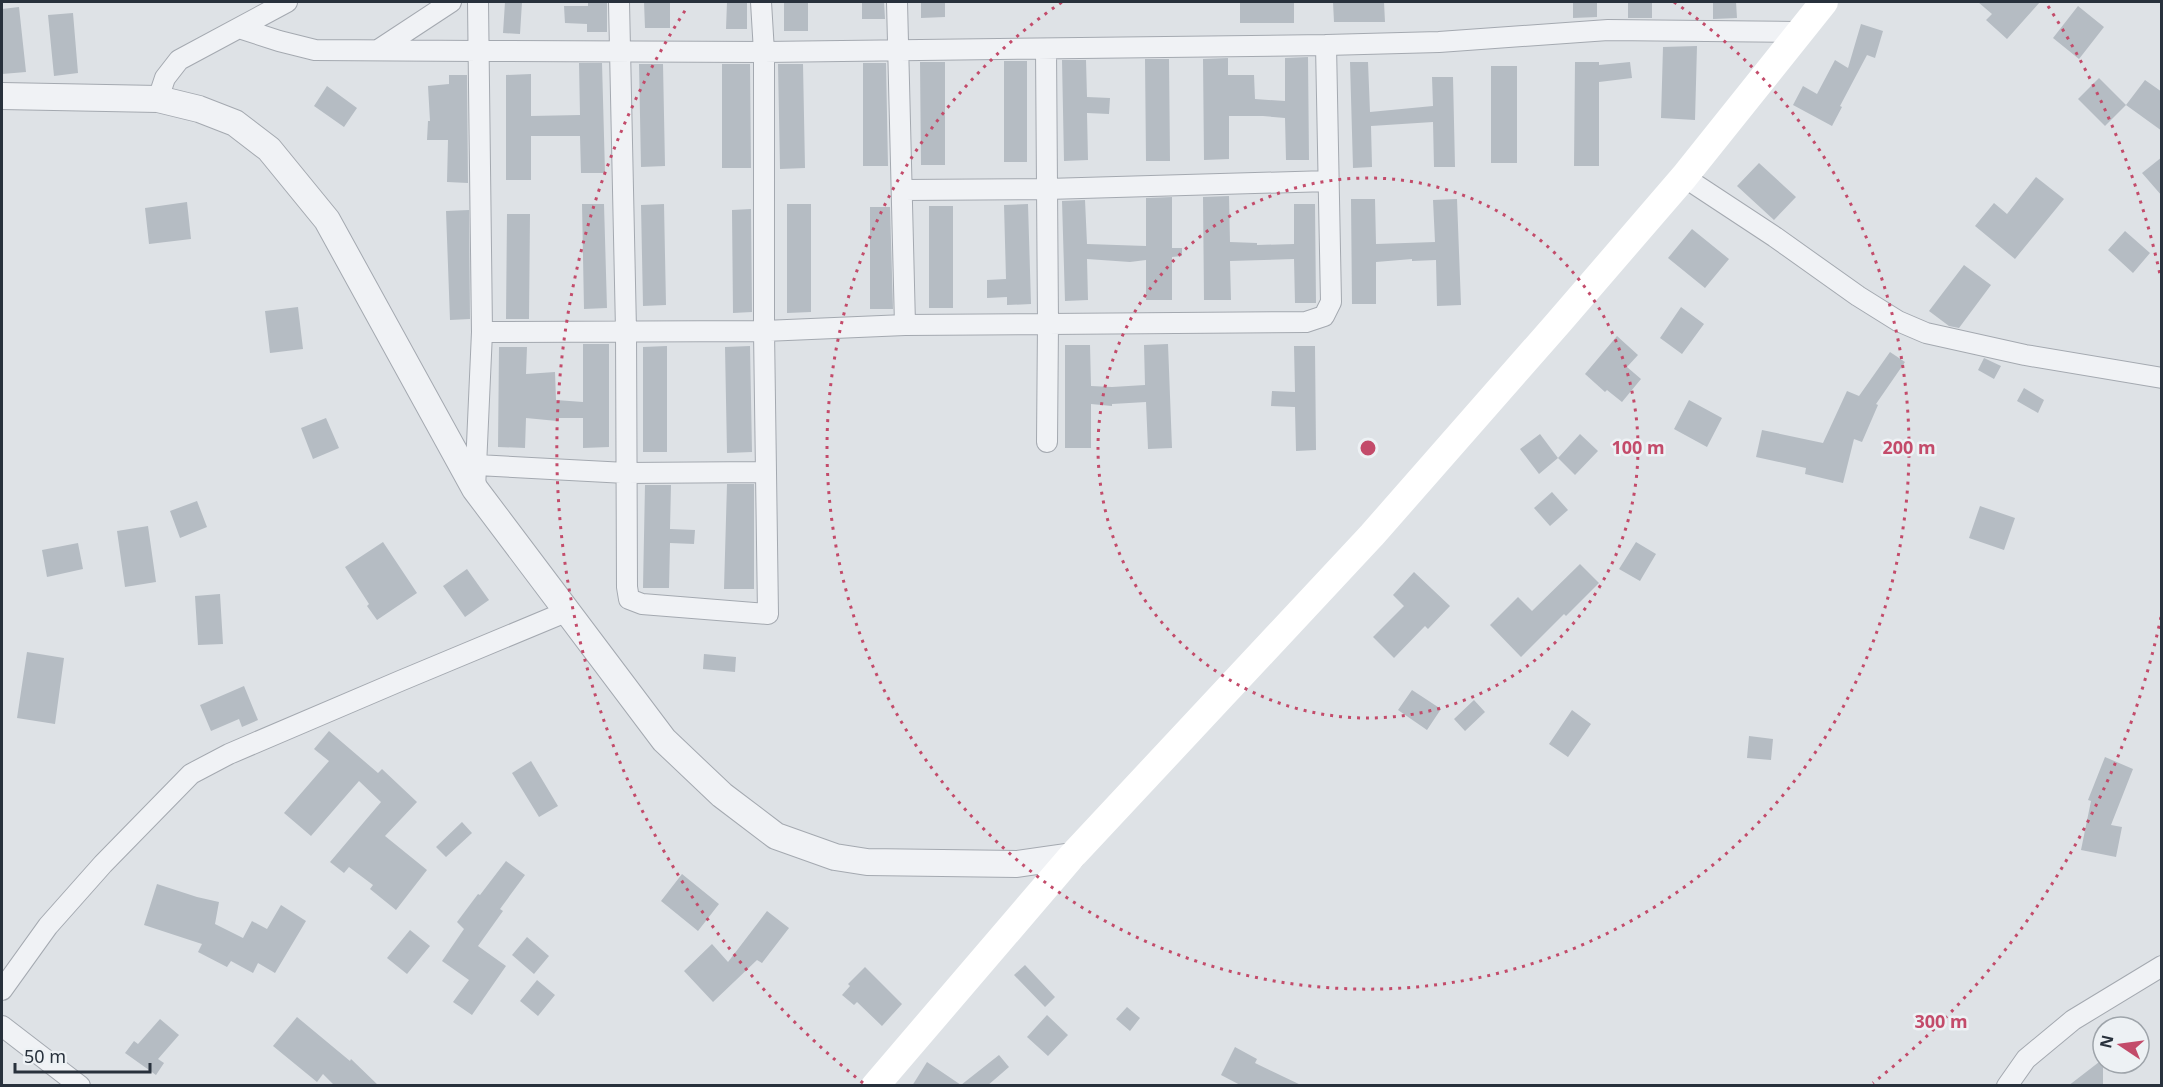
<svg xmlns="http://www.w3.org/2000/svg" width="2163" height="1087" font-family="'Noto Sans',sans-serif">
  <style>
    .building { fill: #b5bcc3 }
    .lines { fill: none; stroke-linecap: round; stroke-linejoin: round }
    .minor-casing { stroke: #a4a9b0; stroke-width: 22 }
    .tertiary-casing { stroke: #a4a9b0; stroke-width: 28 }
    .minor { stroke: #f0f2f5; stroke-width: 20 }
    .tertiary { stroke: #f0f2f5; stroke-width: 26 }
    .secondary { stroke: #fff; stroke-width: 28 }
    .ring { fill: none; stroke: #c34b6a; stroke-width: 3; stroke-dasharray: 3 6 }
    .centre { fill: #c34b6a; stroke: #edf1f4; stroke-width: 3 }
    .ring-label { font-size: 18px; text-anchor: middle; font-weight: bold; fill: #c34b6a; stroke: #edf1f4; stroke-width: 5; stroke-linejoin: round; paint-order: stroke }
  </style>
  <rect width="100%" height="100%" fill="#dee2e6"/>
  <path class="building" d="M505,2H522L520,34L503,33Z
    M588,2H607V32H587V24L565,23L564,6H588Z
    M644,2H670V28H645Z
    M727,2H747V29H726Z
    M784,2H808V31H784Z
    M862,2H884L885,19H862Z
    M921,2H945V17L921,18Z
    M1240,2H1294V23H1240Z
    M1333,2H1384L1385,22H1334Z
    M1573,2H1597V17L1573,18Z
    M1628,2H1652V18H1628Z
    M1713,2H1736L1737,18L1713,19Z
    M1978,2H2040L2007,39L1986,20L1992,14Z
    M2078,6L2104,27L2079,59L2053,38Z
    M19,7L26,72L2,74V9Z
    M73,13L78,73L54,76L48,15Z
    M1861,24L1883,31L1875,58L1867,55L1840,106L1842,107L1832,126L1793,105L1803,86L1817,94L1835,60L1848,68Z
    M1697,46L1695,120L1661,118L1663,47Z
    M1308,57L1309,160H1286L1285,118L1263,116H1229V159L1204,160L1203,59L1228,58V75H1254L1255,99L1285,101V58Z
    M1145,59H1169L1170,161H1146Z
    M1062,60H1086L1087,97L1110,98L1109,114L1087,113L1088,160L1064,161Z
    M1004,61H1027V162H1004Z
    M920,62H945V165H921Z
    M1350,62H1368L1370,112L1433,106L1432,77H1453L1455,167H1434L1433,122L1371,126L1372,167L1353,168Z
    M1575,62H1599V65L1630,62L1632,78L1599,82V166H1574Z
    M579,63H602L605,173H581L580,136H531V180H506V75L531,74V116L580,115Z
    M863,63H886L888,166H863Z
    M639,64H663L665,166L641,167Z
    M722,64H750L751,168H722Z
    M778,64H803L805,168L780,169Z
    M1491,66H1517V163H1491Z
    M449,75H467L468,183L447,182L448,140H427L428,121H430L428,86L449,84Z
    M2099,78L2126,105L2105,126L2078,99Z
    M2145,80L2162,92V131L2126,105Z
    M327,86L357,108L344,127L314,106Z
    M2162,157V196L2142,173Z
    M1759,163L1796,197L1774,220L1737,186Z
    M2036,177L2064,199L2015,259L1975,226L1994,203L2007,214Z
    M1229,196L1230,242L1257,243V245L1294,244V204H1315L1316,303H1295L1294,259L1230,261L1231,300H1204L1203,197Z
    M1172,197V248H1182V256L1172,257V300H1146V260L1130,262L1087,259L1088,300L1065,301L1062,201L1085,200L1087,244L1146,246V198Z
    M1351,199H1375L1376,244L1435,242L1433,200L1457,199L1461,305L1437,306L1436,260L1412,261V259L1376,262V304H1352Z
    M187,202L191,239L149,244L145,208Z
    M582,204H604L607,308L584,309Z
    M664,204L666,305L643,306L641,205Z
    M787,204H811V312L787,313Z
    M1028,204L1031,304L1007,305V297L987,298V280L1006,279L1004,205Z
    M929,206H953V308H929Z
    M870,207H890L893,309H870Z
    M751,209L752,312L733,313L732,210Z
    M469,210L470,319L450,320L446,211Z
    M507,214H530L529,319H506Z
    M1692,229L1729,259L1705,288L1668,258Z
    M2125,231L2150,253L2133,273L2108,250Z
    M1964,265L1991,285L1959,328L1949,326L1929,311Z
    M298,307L303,349L270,353L265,311Z
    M1681,307L1704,324L1682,354L1660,338Z
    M1617,336L1638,355L1627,367L1641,379L1622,402L1607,390L1605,392L1585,374Z
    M583,344H609V447L583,448V418H557V421L526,418L525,448L498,447L499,347H527L526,374L555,372L556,400L583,402Z
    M1168,344L1172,448L1148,449L1146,402L1112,404V406L1091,404V448H1065V345H1090L1091,386L1112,387L1145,385L1144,345Z
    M667,346V452H643V347Z
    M750,346L752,452L727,453L725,347Z
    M1294,346H1315L1316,450L1296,451L1295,407L1271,406L1272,391L1295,392Z
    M1890,352L1905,362L1876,404L1878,405L1862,442L1854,439L1843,483L1805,474L1806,468L1756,457L1762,430L1823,443L1847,391L1859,396Z
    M1984,358L2001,366L1994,379L1978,370Z
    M2024,388L2044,400L2038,413L2017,401Z
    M1689,400L1722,418L1707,447L1674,429Z
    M326,418L339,448L313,459L301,428Z
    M1540,434L1558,458L1539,474L1520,449Z
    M1580,434L1598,451L1575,475L1558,458Z
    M727,484H754V589H724Z
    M645,485H671L670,529L695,530L694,544L670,543L669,588H643Z
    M1552,492L1568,510L1550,526L1534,508Z
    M197,501L207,527L180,538L170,511Z
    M1980,506L2015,518L2004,550L1969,538Z
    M148,526L156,582L125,587L117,531Z
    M383,542L417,593L377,620L367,606L369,604L345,567Z
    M1636,542L1656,554L1640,581L1619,569Z
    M78,543L83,569L47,577L42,550Z
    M1580,564L1599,583L1566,616L1564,614L1521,657L1490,625L1518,597L1532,611Z
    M467,569L489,600L465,617L443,586Z
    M1414,572L1450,606L1428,629L1425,626L1394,658L1373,637L1404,606L1393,595Z
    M220,594L223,644L198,645L195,596Z
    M27,652L64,658L55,724L17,718Z
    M704,654L736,657L735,672L703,669Z
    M244,686L258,720L242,727L239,719L211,731L200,705Z
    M1412,690L1441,709L1427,730L1398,710Z
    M1474,700L1485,712L1465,731L1454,719Z
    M1572,710L1591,724L1568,757L1549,744Z
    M329,731L378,773L382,769L417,802L385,836L427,870L396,910L370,889L373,885L349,867L344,873L330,862L381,802L359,781L311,836L284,813L329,761L314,749Z
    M1749,736L1773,739L1771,760L1747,758Z
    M2105,757L2133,769L2111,825L2122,827L2116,857L2081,850L2091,801L2088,800Z
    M531,761L558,806L539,817L512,773Z
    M462,822L472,833L446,857L436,847Z
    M506,861L525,875L500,909L503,911L478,946L506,966L472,1015L453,1002L469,980L442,961L464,929L457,922L478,894L480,895Z
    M682,874L719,904L698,931L661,901Z
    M157,884L197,897L219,902L215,924L243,938L252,921L267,929L281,905L306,921L275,973L258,963L253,973L231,961L227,967L198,952L202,944L144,925Z
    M767,911L789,928L762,963L757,960L713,1002L684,971L712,944L728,962Z
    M410,930L430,946L407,974L387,958Z
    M527,937L549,956L534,974L512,955Z
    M1025,965L1055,997L1045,1007L1014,975Z
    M865,967L902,1004L882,1026L857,1002L854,1005L842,995L850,986L848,984Z
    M537,980L555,995L538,1016L520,1001Z
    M1127,1007L1140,1018L1130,1031L1116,1019Z
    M1047,1015L1068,1035L1048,1056L1027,1037Z
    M297,1017L350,1061L351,1059L379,1086H335L323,1074L317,1082L273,1046Z
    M160,1019L179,1035L158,1059L164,1063L156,1075L125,1053L134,1041L138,1044Z
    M1235,1047L1257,1059L1255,1063L1303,1086H1242L1221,1075Z
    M999,1055L1009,1067L987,1086H912L927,1062L961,1085Z
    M2103,1059V1086H2068Z"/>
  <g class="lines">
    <g class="minor-casing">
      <path id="minor" d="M619,2L626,330L627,587L629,599L642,604L768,614L764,331V52L761,2
        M897,2L905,325
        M239,28L279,41L315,50L479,51L764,52L1326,45L1439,42L1608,30L1798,32
        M1046,49L1048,323L1047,442
        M378,50L451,2
        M158,99L165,78L179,60L287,2
        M1684,177L1775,237L1858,296L1898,321L1926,333L2025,355L2162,378
        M902,190L1047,189L1329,181
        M482,332L764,331L905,325L1306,322L1324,316L1331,302L1326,45
        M477,465L626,473L766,472
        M475,489L482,332L478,2
        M2,990L48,926L103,864L191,774L229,754L400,681L568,611
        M2,1026L80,1086
        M2007,1086L2026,1059L2073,1020L2162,966"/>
    </g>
    <g class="tertiary-casing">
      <path id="tertiary" d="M2,96L158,99L199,109L235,123L269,149L327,220L475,489L664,740L722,795L776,836L835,857L867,862L1017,864L1072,856"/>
    </g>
    <use href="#minor" class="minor"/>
    <use href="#tertiary" class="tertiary"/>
    <path class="secondary" d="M875,1086L1072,856L1372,535L1559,322L1684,177L1824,2"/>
  </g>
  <g class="ring">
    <circle cx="1368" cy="448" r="270"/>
    <path d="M1674 2A541 541 0 1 1 1062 2"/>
    <path d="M2161 617A811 811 0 0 1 1873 1083M863 1083A811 811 0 0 1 688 6M2048 6A811 811 0 0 1 2161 279"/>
  </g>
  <circle cx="1368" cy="448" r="9" class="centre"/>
  <g class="ring-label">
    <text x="1638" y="454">100 m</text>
    <text x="1909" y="454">200 m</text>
    <text x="1941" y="1028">300 m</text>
  </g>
  <rect width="2163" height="1087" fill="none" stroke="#28313c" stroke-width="6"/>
  <g transform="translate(2121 1045) rotate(283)"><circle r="28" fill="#edf1f4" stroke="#9ea4aa" stroke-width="1.5"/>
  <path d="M0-4.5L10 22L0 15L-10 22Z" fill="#c34b6a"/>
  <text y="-9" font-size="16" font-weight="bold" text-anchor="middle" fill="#28313c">N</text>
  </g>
  <path d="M15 1063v9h135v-9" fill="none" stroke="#28313c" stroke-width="3"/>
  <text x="24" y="1063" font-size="18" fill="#28313c" stroke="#edf1f4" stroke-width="4.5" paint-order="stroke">50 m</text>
</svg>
